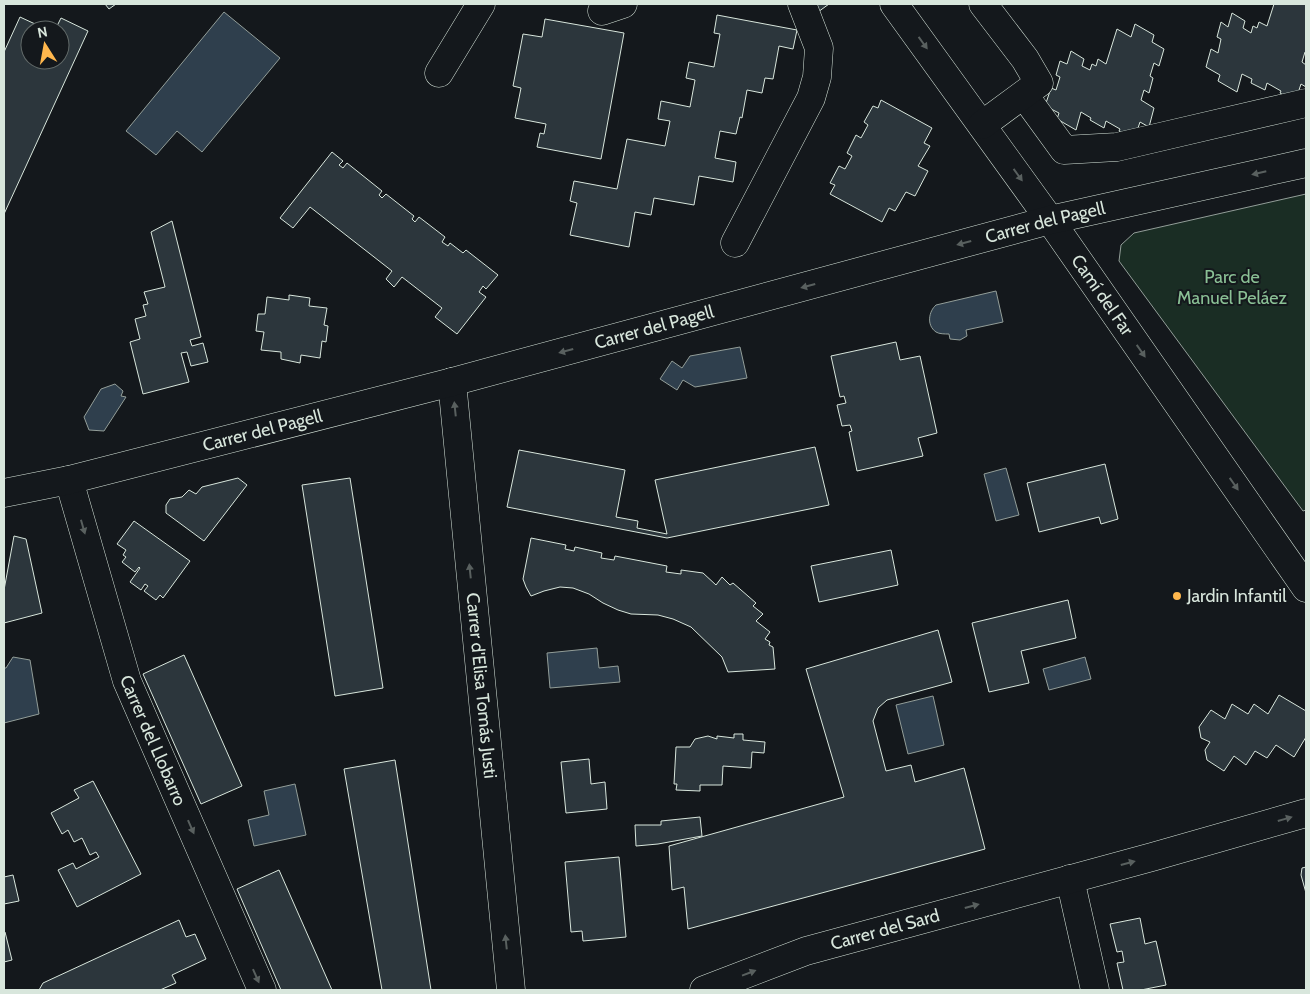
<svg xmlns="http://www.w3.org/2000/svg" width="1310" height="994" font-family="Cabin,sans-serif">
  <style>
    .green { fill: #1a2d24; stroke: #939e99 }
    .water { fill: #2f3f4d; stroke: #939e99 }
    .building { fill: #2c363c; stroke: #d8e6dc }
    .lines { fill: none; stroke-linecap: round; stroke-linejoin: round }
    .minor-casing { stroke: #d8e6dc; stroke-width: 29 }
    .minor { stroke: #14181c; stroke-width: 28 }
    .oneway { fill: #59605f }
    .poi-dot { fill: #ffb74d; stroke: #14181c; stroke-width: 2 }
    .labels { text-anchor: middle; stroke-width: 4; stroke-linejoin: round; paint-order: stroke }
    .street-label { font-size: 18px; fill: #d8e6dc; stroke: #14181c }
    .park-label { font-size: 18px; fill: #8ac095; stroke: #14181c }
    .poi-label { font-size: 18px; fill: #d8e6dc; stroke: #14181c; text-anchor: start }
  </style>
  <rect width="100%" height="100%" fill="#14181c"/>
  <path class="green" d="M1306,194V510L1303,511L1119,261L1121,245L1134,233Z"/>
  <path class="water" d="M224,12L280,58L202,152L177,131L156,155L126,131Z
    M996,291L1003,322L966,330L967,336L960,340L950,339L949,334C945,334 939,334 936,332C926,325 929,311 936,305Z
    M740,347L747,378L695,387L683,380L677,390L660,379L672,361L682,368L690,356Z
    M115,384L123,391L121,396L126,397L104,431L89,430L84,417L101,389Z
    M1006,468L1019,515L996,521L984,474Z
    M597,648L599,668L618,666L620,682L550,688L547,653Z
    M13,657L30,660L39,714L4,723V668H6Z
    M1085,657L1091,679L1049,690L1043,669Z
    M933,696L944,745L908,754L896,705Z
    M295,784L306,835L254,846L248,820L269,815L264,791Z"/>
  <path class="building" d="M105,4H116L109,9Z
    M812,4H829L818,12Z
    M1274,4H1306V53L1305,52L1302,62L1306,65V87L1301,84L1295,102L1280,93L1281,91L1267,83L1265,90L1251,83L1252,79L1242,74L1237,92L1218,81L1220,75L1206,67L1211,49L1218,53L1221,39L1217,37L1221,22L1228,27L1232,13L1245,21L1243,28L1251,33L1253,26L1257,28L1259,22L1267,26Z
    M717,15L797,30L793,49L779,46L773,79L765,78L762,93L747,90L742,118L740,117L736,134L720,131L715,158L736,162L733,182L699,176L694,205L654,198L651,215L635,212L629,247L570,235L577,203L570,201L574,181L617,189L627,139L665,146L670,121L658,119L661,101L690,107L695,80L686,78L689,62L714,67L720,34L714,33Z
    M20,17L48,30H30V60H60V30H55L61,18L88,31L4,214V52Z
    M545,19L624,33L601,159L537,147L540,133L544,134L546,124L515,118L521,88L513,86L523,34L542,37Z
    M1135,24L1154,35L1152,42L1164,49L1159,66L1154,63L1150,76L1153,78L1149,93L1144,90L1141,100L1154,108L1149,127L1140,122L1134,140L1119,131L1120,129L1106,121L1104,128L1090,120L1091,118L1081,112L1076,130L1057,119L1059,113L1045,106L1051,88L1056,90L1060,77L1056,75L1060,61L1067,64L1071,51L1084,59L1082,66L1090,70L1092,64L1096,66L1098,59L1106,64L1117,29L1131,37Z
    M881,100L932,128L924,143L930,146L918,166L928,171L915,196L906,192L895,211L889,208L882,222L830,194L835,185L830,183L839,166L845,169L852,156L847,153L856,135L861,138L868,125L864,122L873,106L878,108Z
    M332,152L343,161L339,165L343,168L347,163L382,191L379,195L382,198L386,194L414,216L412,219L415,222L419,217L445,237L442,242L448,246L450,243L463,253L466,250L498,275L486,289L483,286L479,292L486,297L457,334L435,317L442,308L402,277L394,287L386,279L392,271L310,207L293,228L280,218Z
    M172,221L201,337L190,340L192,346L203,343L208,362L191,366L187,352L181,353L189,382L143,394L130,342L140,339L135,319L146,316L143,305L148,304L144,292L165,287L151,232Z
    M289,295L310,298L309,306L327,308L324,325L328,326L326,342L322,341L320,358L301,355L300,363L281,359V352L261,350L264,332L256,331L258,314H265L267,297L289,300Z
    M896,342L900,360L920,356L937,433L918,438L923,456L857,471L849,432L852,431L850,425L842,426L837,405L846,403L844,396L840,397L831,356Z
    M815,447L829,505L667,538L507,507L519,450L625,470L616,517L638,521L637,528L667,534L655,480Z
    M1105,464L1118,519L1101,524L1099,517L1039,532L1027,483Z
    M238,478L247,485L204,541L166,513V505L170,499L182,497L189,490L196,494L202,487Z
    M350,478L383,688L335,696L302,485Z
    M134,521L190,561L163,598L160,595L156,600L144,591L148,586L145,584L141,590L130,582L140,568L139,567L135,572L122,562L126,557L123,555L126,550L117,544Z
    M14,536L26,539L42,613L4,623V590Z
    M531,538L566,545L565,549L574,551L575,547L602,553L601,558L614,560L615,556L667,566L666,572L681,574V570L703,573L716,585L722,577L730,585L733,583L756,603L753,606L763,614L756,621L770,632L765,639L770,642L769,645L773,647L775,669L728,672L722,657L691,627L673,619L658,615L631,614L618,610L603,603L589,594L573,588L560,587L544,591L531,596L526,587L523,579Z
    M891,550L898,585L819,602L811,566Z
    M1068,600L1076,638L1021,651L1029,683L989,692L972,623Z
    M938,630L952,682L887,700L878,708L873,721L886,771L911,765L915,782L964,768L985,849L688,929L684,887L672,890L669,846L844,797L806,669Z
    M184,655L242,786L201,804L143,674Z
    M1279,695L1306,711V737L1294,757L1276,745L1267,758L1255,751L1246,765L1234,756L1224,771L1207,760L1205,750L1210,742L1201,738L1199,727L1211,710L1225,719L1232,704L1248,714L1254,704L1268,714Z
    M734,734H743V740L765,742L764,753L752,752L751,768L723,766L722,785H700V791L676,790L677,784H674L676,747H690L695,739L708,736L717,739V736L734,738Z
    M589,759L591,784L605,782L607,809L566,813L561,762Z
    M395,760L431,990H382L344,769Z
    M93,781L141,874L77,907L58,870L73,863L76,869L99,857L96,852L90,855L82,838L74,842L68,830L62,834L51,813L79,798L74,790Z
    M700,817L702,836L658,844L636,846L635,825H661V821Z
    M619,857L626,937L583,941L582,931L571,932L565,862Z
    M1306,867V893L1301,875L1302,868Z
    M279,870L332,990H281L237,889Z
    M13,875L19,901L4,904V877Z
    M1140,918L1145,944L1156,941L1166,985L1141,990H1123L1117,963L1124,962L1122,951L1117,952L1110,924Z
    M179,920L186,937L195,934L206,959L172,975L176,983L160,990H39L43,983Z
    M5,932L12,960L4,962V933Z"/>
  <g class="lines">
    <g class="minor-casing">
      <g id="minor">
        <path id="s1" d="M894,4L1050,220L1306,588"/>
        <path d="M602,11L623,4"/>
        <path d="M439,73L481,4"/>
        <path d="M1024,95L1064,150L1117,147L1306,103"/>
        <path d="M982,125L1039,83L1025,59L983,4"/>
        <path d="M735,243L811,98L817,77L819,48L802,4"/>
        <path id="s2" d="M452,382L511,990"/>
        <path id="s3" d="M69,480L127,681L262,990"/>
        <path id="s4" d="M4,493L69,480L452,382L1050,220L1306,163"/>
        <path d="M1070,879L1095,990"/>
        <path id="s5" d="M704,990L806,951L1152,857L1306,813"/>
      </g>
    </g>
    <use href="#minor" class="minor"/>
  </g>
  <defs><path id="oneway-solid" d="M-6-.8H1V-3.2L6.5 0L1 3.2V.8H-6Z" transform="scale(1.25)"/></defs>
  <g class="oneway">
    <use href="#oneway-solid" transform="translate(923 43) rotate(54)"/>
    <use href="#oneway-solid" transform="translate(1259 173) rotate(167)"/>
    <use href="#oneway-solid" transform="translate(1018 175) rotate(54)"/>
    <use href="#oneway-solid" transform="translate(964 243) rotate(165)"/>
    <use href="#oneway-solid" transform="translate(808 286) rotate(165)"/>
    <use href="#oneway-solid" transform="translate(566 351) rotate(165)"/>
    <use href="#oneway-solid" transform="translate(1141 351) rotate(55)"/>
    <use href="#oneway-solid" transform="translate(455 409) rotate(-96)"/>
    <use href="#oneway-solid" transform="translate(1234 484) rotate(55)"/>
    <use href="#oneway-solid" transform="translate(83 527) rotate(74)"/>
    <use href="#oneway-solid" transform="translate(470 571) rotate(-96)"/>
    <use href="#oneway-solid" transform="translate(1285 819) rotate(-16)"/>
    <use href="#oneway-solid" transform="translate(191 827) rotate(66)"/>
    <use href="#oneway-solid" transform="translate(1128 863) rotate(-15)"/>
    <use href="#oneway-solid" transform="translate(972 906) rotate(-15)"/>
    <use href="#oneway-solid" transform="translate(506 942) rotate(-96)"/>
    <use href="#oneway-solid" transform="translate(749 973) rotate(-21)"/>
    <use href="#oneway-solid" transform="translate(256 976) rotate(66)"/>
  </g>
  <circle class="poi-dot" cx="1177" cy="596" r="5"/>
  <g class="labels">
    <g class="street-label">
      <text dy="6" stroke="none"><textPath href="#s4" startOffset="1076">Carrer del Pagell</textPath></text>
      <text dy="6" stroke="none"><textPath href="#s1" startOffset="358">Camí del Far</textPath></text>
      <text dy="6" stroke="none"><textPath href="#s4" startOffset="671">Carrer del Pagell</textPath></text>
      <text dy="6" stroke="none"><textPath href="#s4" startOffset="266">Carrer del Pagell</textPath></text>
      <text dy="6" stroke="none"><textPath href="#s2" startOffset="305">Carrer d'Elisa Tomás Justi</textPath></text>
      <text dy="6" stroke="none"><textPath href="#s3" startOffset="274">Carrer del Llobarro</textPath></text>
      <text dy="6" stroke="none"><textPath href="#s5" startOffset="191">Carrer del Sard</textPath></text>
    </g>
    <g class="park-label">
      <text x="1232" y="283">Parc de<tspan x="1232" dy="21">Manuel Peláez</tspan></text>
    </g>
    <g class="poi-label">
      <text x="1187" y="602">Jardin Infantil</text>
    </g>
  </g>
  <rect width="1310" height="994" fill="none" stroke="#d8e6dc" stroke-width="10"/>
  <g transform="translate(45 45) rotate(349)"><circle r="24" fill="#14181c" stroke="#626a69"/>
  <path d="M0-4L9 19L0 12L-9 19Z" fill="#ffb74d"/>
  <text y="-8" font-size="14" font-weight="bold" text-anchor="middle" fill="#d8e6dc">N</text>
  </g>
</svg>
